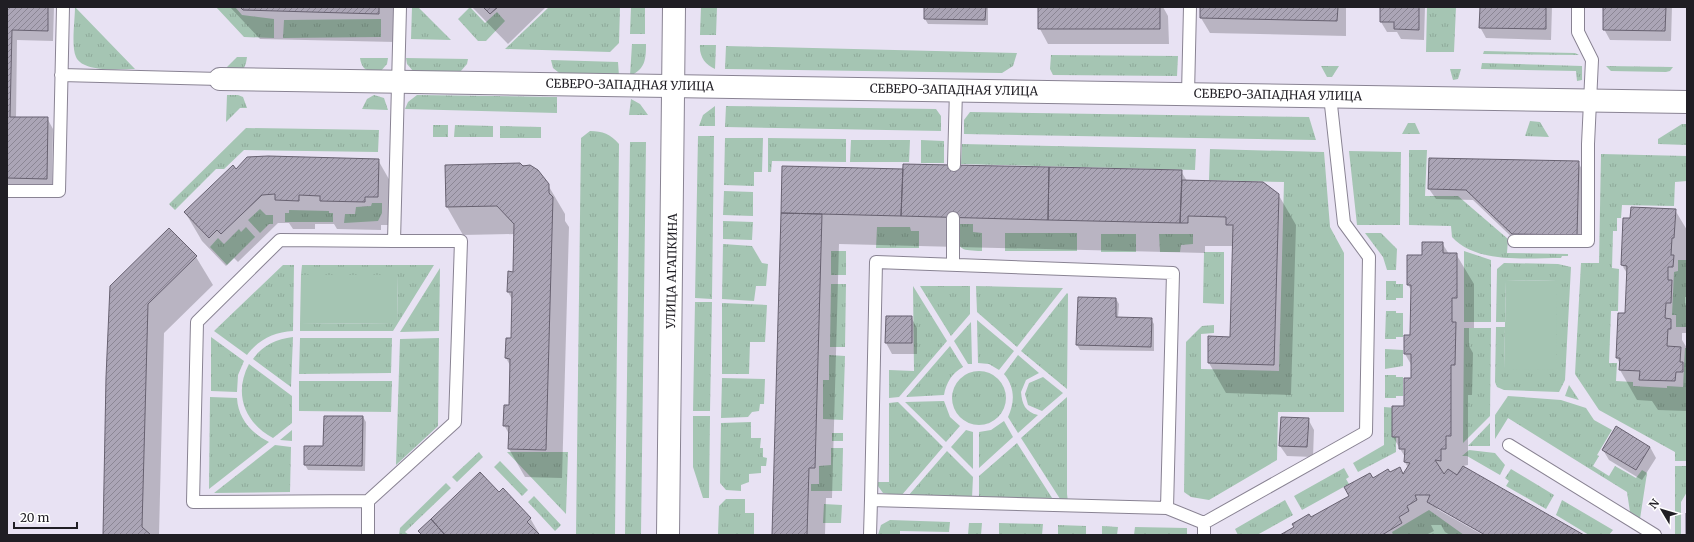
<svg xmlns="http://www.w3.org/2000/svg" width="1694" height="542" font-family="Merriweather,serif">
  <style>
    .grass { fill: url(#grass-tufts) }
    .pitch { fill: #a5c5b3 }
    .shadow { fill: #0003 }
    .building { fill: url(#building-hatch); stroke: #676170 }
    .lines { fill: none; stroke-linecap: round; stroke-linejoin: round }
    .service-casing { stroke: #898393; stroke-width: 14 }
    .minor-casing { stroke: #898393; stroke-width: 24 }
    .secondary-casing { stroke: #898393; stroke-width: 24 }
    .service { stroke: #fff; stroke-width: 12 }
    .minor { stroke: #fff; stroke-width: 22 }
    .secondary { stroke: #fff; stroke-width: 22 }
    .labels { text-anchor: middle; stroke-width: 3.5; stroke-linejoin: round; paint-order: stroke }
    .street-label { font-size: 12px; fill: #201e24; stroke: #fff }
  </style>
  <defs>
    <pattern id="grass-tufts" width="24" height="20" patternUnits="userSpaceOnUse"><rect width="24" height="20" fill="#a5c5b3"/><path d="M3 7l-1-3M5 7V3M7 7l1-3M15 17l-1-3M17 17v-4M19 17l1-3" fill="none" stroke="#8ea99a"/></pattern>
    <pattern id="building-hatch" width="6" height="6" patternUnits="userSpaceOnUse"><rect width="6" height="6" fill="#aba5b6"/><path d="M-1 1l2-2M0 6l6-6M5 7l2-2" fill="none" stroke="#8b8694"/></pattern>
  </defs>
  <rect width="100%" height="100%" fill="#e8e2f3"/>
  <path class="grass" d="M75,7L135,69C121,69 83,73 76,57C71,46 75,20 75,7Z
    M216,7H235L242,15L274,19V38L244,37Z
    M412,7H418L451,40L411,39Z
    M470,7L485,23L497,12L505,21L486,41H478L458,19Z
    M549,7H620L619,43L610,52L505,49Z
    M631,7H645V34H630Z
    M701,7H717L716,35H700Z
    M1427,7H1456L1454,52H1426Z
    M381,19V37L283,38L284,20Z
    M632,44H646C646,60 645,69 630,76Z
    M700,45H716L715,69C705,65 699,56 700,45Z
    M726,46L1017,53L1013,66L1002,73L725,69Z
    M1484,51L1575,53L1579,55L1483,54Z
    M1051,55L1178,56L1177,76L1053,75L1050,69Z
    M237,57H247C245,73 240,71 227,74V67Z
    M360,58H388L387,64L380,72C368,71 362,71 360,58Z
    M406,58L468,59L467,64L460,72L413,71L407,64Z
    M551,60L618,62L619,76H563L553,68Z
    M1482,63L1582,66V80L1577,81L1576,71L1481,69Z
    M1321,66H1339L1332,77H1327Z
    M1606,66L1673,67L1670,71L1666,72L1611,71Z
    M1450,69H1461L1458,79L1453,80Z
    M227,95H238L243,97L247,108H240L226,122Z
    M374,95L384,98L388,110L362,109L367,99Z
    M417,95L557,97V113L405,109L408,102Z
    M631,99L640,104L648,115H629Z
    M715,106V126H699L703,115Z
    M726,106L936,109L941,116V131L725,127Z
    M970,112L1309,117L1316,140L964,134V120Z
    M1530,121L1540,122L1549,137L1525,136Z
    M1408,123H1415L1420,134H1402Z
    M1682,124H1687V145L1658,144V139Z
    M433,125H448V137H433Z
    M455,125L493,126V137H454Z
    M500,126L541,127V138H500Z
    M246,128L379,130L378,152L244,150L224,169H216L175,210L169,204Z
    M590,131C603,131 610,134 619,144L615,535H576L581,138Z
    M698,136H714L712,299L695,298Z
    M725,138H763L762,172H754V186L724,185Z
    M768,138L846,139V162L772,161L771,172H768Z
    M851,140H910L909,162H850Z
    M921,140L944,141V163H921Z
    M630,142H646L641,535H625Z
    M962,144L1196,149L1195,170L961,164Z
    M1210,149L1324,152L1330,227L1344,253V412H1278L1277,460L1209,500L1191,497L1184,492L1186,342L1202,326L1214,325V333L1201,334V369L1279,371L1284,182L1209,180Z
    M1409,150H1427L1425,196H1458L1508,239L1507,253L1568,254V256H1562L1561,258C1528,258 1476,264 1452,237L1451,226L1409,225Z
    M1349,151L1401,152L1400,225H1357Z
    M1601,154L1687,156V181L1675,182L1674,206L1622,205L1621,218H1617V231H1613L1612,268L1619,269L1618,311H1611L1609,363H1617L1616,381L1633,382V386L1667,388V386L1683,387L1685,348H1687V461H1675V452L1599,410L1575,374L1581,263H1599Z
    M724,191L753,192V216L723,215Z
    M372,203H382V213L378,221L344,223L345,214H355L356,207L371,206Z
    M260,209L266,215H273V224H269L260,233L248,220Z
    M289,210L329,211V213H333V222H285V213H289Z
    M723,221L753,222L752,240L723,239Z
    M959,224H973V232L982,233V251C955,250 959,249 959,224Z
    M246,227L255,237L227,265L210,247L218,238L224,244L239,229L241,232Z
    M877,227H910L911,231H919V248H876Z
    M1005,233H1077V251H1005Z
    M1381,233L1397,249L1396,270H1387L1383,257L1365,233Z
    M1101,234H1136V252H1101Z
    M1159,234H1193V244L1181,245L1180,252H1160Z
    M723,244L752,246L762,263L768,264L766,286H756L754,301L722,299Z
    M831,251H846V275H831Z
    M1464,251L1491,260V322H1464Z
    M1204,252H1224V304L1203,303Z
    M1678,260H1687V327H1676V315H1672L1674,272L1678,271Z
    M1504,263L1558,264L1571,267L1565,380L1559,392L1504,390L1497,387L1495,382L1496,327H1505L1504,369L1557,280L1506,281L1505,322H1496L1497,269Z
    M283,265H294L293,331C274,332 258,340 247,355L214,331Z
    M302,265H434L393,331H300V324L397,323L398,275H301Z
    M440,268L439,331L400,332Z
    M1386,281H1396V284H1403V298H1396V300H1386Z
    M831,284H846L845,347H830Z
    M913,286L947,341L899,397L889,398V370L914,371Z
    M920,286H970V314L951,336Z
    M976,286L1063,288L1017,347L977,312Z
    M1067,293L1068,294L1067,389L1021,351Z
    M695,302H712L710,411H693Z
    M722,303L767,305L765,342H750L749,374H722Z
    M1386,311H1396V313H1403V337H1396V339H1385Z
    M977,320L1014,351L999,370L989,364L978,363Z
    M971,322L972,364H968L954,341Z
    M1464,328H1491L1490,416L1463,443Z
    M211,337L244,361L238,375L237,392L211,391Z
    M293,337L291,387L253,359C263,345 276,339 293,337Z
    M300,338H392L391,373L299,374Z
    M439,338L438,426L396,465L400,339Z
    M950,346L963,367C952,373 946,383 944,395L906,397Z
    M1385,349L1403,350V366L1385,369Z
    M829,355L845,356L843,420L823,419V380H829Z
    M1018,355L1039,373L1026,380L1021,392C1022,404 1025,412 1038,415L1018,433L1008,417C1015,402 1015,387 1004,374Z
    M249,364L292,396V423L273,438C245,423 233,394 249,364Z
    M952 398a27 27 0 1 1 54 0a27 27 0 1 1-54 0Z
    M1385,375H1396V377H1403V396H1396V398H1385Z
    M1043,377L1063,393L1042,411L1028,405L1025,394L1029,383Z
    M722,378L765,379L764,404H760L759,411L752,412L748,417L721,418Z
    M299,381H392L391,412L299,411Z
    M1569,385L1579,400L1565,396Z
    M1508,396L1561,400L1586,408L1594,420L1612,430L1597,455L1599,456L1593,466L1609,476L1615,466L1636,478L1642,470L1647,473L1640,519L1630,512L1627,492L1508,418L1495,439V415Z
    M210,397L237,398C238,418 251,433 269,442L209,489Z
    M1067,397V494L1068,502H1062L1021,438Z
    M944,401L950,417L960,426L946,442L905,402Z
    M898,402L943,447L901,496L883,493L875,482H889V403Z
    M1384,407L1396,408V452L1358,472L1353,463L1384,445Z
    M693,416H710L709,498H703L693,467Z
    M1004,421L1013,437L979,468V432L991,430Z
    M751,422V438H761L760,448H763V457L767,458L766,466H761V473L749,474V482L741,485V491L726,490L720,483L721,423Z
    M1490,423V446H1468Z
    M292,430V441L280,440Z
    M966,430L973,432V469L951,447Z
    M832,433H843V441H832Z
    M1017,443L1054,501L979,499V476Z
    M275,445L291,447L290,492L214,493Z
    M831,448H843L842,491H811V484H819V466L831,465Z
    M1469,450L1495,453L1505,465L1500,475L1467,456H1462Z
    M947,451L973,477L972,498L908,496Z
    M479,452L483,457L457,482L452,477Z
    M507,452H568L566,514Z
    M500,461L528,490L522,496L494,467Z
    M1675,466H1687V492L1681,502V535H1675Z
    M1344,468L1349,477L1346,479L1349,484L1302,510L1294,496Z
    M1511,469L1554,495L1546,509L1506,486L1509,481L1505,478Z
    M446,483L451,488L405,532L409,535H399L400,528Z
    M534,496L561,525L555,531L528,502Z
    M726,499H745V513H754V535H718L719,506Z
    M1285,500L1293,515L1257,535H1238L1235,529Z
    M1562,500L1613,530L1609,535H1589L1556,515Z
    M824,504L842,505L841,523H823Z
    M1429,510L1464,535H1393L1392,532Z
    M890,520L950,522L949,532L900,531V535H878L881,525Z
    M969,523H982L981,535H968Z
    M999,523L1043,524L1042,535H999Z
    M1058,525L1086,526V535H1058Z
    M1102,526L1118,527L1117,535H1102Z
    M1135,527L1187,528V535H1134Z"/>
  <path class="pitch" d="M301,275H398L397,323L300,324Z
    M1557,280L1556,370L1504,369L1506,281Z"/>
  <path class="shadow" d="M7,7H54L53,41L17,40L16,118H47L53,129L52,189L7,188Z
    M230,7H396L395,42L260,39Z
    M472,7H546L508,44Z
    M925,7H988V25L928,24L925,19Z
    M1039,7H1163L1168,16L1169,44H1048L1040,29Z
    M1201,7H1346V36L1210,33L1201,18Z
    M1381,7H1425L1424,40L1401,39L1397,32H1387L1381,22Z
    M1481,7H1552L1551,40L1486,38L1480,27Z
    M1604,7H1672L1671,41L1610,40L1604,29Z
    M378,160L394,188V225H381V230L337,229L334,224H315V229H293L289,223H278L238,262L234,258L226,266L202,241L185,212L236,170Z
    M1578,162L1584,173L1582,245L1519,244L1473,200L1436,199L1429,189Z
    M526,165L537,170L548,185L565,214V221L569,227L562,478L525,477L509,449V434L504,425L510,406L511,367L506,358L512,339L513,301L508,292L514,273L515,234L463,235L447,207L446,166Z
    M783,167L903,170L1181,171L1187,181L1278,194L1296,225L1291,395L1226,393L1209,363V337L1231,338L1234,246H1205V253L839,244L832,498H826L825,535H773Z
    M1675,210L1687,230V297H1685V304L1687,308V333H1682V340L1687,348V411L1658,410L1652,401L1637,400L1620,370V364L1617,358L1626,314L1628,275L1622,265L1624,219H1631Z
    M169,229L196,257L213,285L164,333L159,535H104L107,377Z
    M1442,243L1449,254H1456L1474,284V328H1469V346L1473,353L1472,395H1468V465L1463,466V468L1582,535H1487L1437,507V509L1483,535H1450L1445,532L1441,525H1431L1434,531L1426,535H1282L1350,496L1372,479L1390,474L1403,476L1408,468L1405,462V457L1393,437L1405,407L1412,379V366L1405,354L1411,336L1412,291L1408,285L1423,256Z
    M1116,299L1119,304L1118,318L1151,319L1154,324V351L1080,350L1077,345Z
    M887,317H911L917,328V354H892L886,343Z
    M363,417L366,422L365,471L308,470L305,465L324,447Z
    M1308,419L1314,430L1313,457L1287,456L1280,446Z
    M1650,447L1656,458L1642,480L1609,460L1603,450Z
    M499,493L530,518L540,535H421L419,531Z"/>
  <path class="building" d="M7,7H48V31L12,30L10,117H48L47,179L7,178Z
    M240,7H379V14L243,10Z
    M483,7H498L490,14Z
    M924,7H986L985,20L924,19Z
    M1038,7H1160V29H1038Z
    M1200,7H1338L1337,21L1200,18Z
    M1380,7H1419V30L1394,29V22H1380Z
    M1480,7H1546V29L1479,28Z
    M1603,7H1666L1665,31L1603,30Z
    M268,156L379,159L378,197H365V202L320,201V196L299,195V201L275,200V194L262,195L221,234L217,230L209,238L184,212L233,165L236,169L247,157Z
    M1429,158L1579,161L1577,235L1512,234L1466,190L1428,189Z
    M520,163L523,166L530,165L538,170L549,184V193L553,197L546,450L508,449L509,426H503L504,405H509L510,359L505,358L506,338H511L512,292H507L508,271L513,272L514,224L497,206L446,207L445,165Z
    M903,164L1049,167L1048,220L901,216Z
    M782,166L903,169L901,216L781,213Z
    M1049,167L1182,170L1180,223L1048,220Z
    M1182,180L1263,182L1279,194L1274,365L1208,363V336L1230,337L1233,225H1226V217L1188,216V223H1180Z
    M1631,207L1676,209L1674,238H1672L1671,255H1674L1673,267H1668V280H1672L1671,303H1666L1665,318L1671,319V329H1668L1667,346L1681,347L1680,362H1683V372H1676L1675,381L1639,380L1640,371L1619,370L1620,358H1616L1618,313H1625L1627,266L1621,265L1623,218H1630Z
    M781,213L822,214L815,468H809L807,535H772Z
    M169,228L197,256L148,304L142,527L151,535H103L106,377L110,286Z
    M1422,242H1443V253H1457V298H1452V322H1456L1455,365H1451V436H1446V449H1441V461L1435,460L1444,474L1448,469L1457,475L1463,466L1584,535H1485L1427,502L1430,495H1415L1417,500L1407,506L1409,511L1399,517L1402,523L1382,535H1280L1294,527L1292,524L1309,514L1311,517L1349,496L1344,487L1370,473L1373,478L1388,469L1390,472L1400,467L1403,474L1410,463L1404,462L1405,449H1399V437H1392V406H1404V378H1411V354H1404V335H1410L1411,285H1407V255H1422Z
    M1078,297L1116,298V317L1152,318L1151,347L1076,345Z
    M886,316H912V343H885Z
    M324,416H363L362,466L304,465V446H323Z
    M1281,417L1309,418L1307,447L1279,446Z
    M1616,426L1650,447L1636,470L1602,450Z
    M480,472L499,492L503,488L531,518L527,522L540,535H445L431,519Z
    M1686,513H1687V535H1686Z
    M431,519L445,535H422L418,531Z"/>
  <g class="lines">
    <g class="service-casing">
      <path id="service" d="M61,75L220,79
        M1188,94L1190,7
        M954,165L956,90
        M7,191H59L63,7
        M394,241H461L455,422L368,501L193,502L197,322L280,240L394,241L400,7
        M1514,241H1588V144L1592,60L1578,32V7
        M953,265V218
        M1509,445L1655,535
        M1167,508L1204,523V535
        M1204,523L1366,432L1369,257L1344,223L1330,96
        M368,535V501
        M870,535L871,500L1167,508L1173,273L876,262L871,500"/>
    </g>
    <g class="minor-casing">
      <path id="minor" d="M220,79L1687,102"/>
    </g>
    <g class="secondary-casing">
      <path id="secondary" d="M668,535L674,7"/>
    </g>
    <use href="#service" class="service"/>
    <use href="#minor" class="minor"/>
    <use href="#secondary" class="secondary"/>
  </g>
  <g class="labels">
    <g class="street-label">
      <text transform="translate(630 85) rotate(1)" y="4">СЕВЕРО-ЗАПАДНАЯ УЛИЦА</text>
      <text transform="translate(954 90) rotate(1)" y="4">СЕВЕРО-ЗАПАДНАЯ УЛИЦА</text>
      <text transform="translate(1278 95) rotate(1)" y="4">СЕВЕРО-ЗАПАДНАЯ УЛИЦА</text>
      <text transform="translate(672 271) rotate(-89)" y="4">УЛИЦА АГАПКИНА</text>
    </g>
  </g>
  <rect width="1694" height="542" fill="none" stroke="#201e24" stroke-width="16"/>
  <g transform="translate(1662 510) rotate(308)" stroke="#ffffff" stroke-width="3" paint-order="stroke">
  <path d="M0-3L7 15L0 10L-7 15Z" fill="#201e24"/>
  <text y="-6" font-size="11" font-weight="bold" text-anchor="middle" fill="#201e24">N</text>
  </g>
  <path d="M14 522v6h63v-6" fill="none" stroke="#201e24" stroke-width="2"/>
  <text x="20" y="522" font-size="12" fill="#201e24" stroke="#ffffff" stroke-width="3" paint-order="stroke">20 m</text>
</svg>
